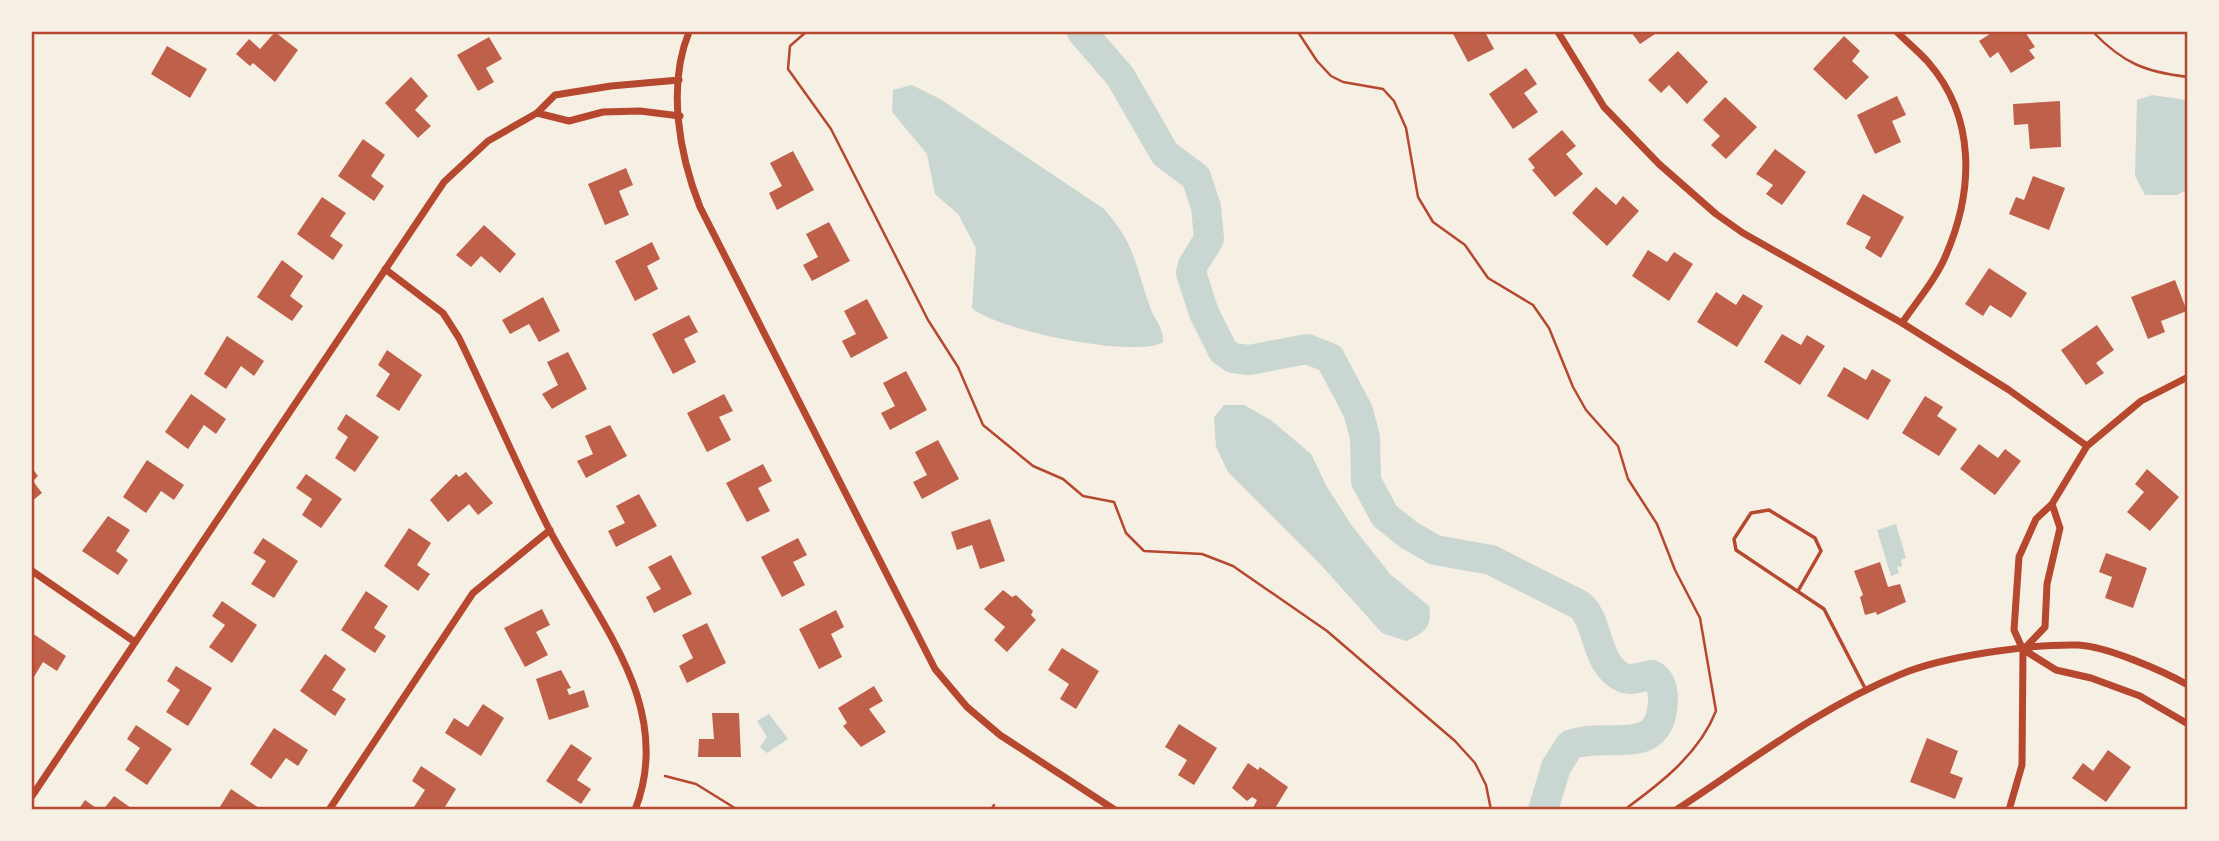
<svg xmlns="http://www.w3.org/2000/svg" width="2219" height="841" font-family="Georgia,serif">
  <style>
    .water { fill: #c9d6d2 }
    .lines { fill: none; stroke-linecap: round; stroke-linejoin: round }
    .river { stroke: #c9d6d2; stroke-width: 30 }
    .building { fill: #bf614a }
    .path { stroke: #b5482f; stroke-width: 2.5 }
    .service { stroke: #b5482f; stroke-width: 3.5 }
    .minor { stroke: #b5482f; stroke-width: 7 }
    .neatline { fill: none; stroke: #b5482f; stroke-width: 2.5 }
  </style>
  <rect width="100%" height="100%" fill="#f6efe4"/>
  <path class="water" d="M912,85L940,99L1104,209C1137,247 1134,263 1150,307C1154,320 1164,327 1163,342C1136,359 996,330 972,308L976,248L958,214L935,194L927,154L892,112L893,90Z
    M2152,95L2187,100V190L2177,195H2145L2135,176L2137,100Z
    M1224,405H1244L1272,421L1311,454L1327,487L1352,526L1391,575L1429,606C1433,627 1424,633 1406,641L1382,633L1321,565L1228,472L1216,447L1214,417Z
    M1896,524L1906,558L1901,560L1902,566L1897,567L1899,573L1891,576L1877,530Z
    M769,714L788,739L767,753L760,747L767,737L757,721Z"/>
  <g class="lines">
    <path class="river" d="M1082,32L1120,76L1165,154L1196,177L1206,207L1209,239L1193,265L1191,273L1204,313L1223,351L1233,358L1249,360L1307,349L1330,358L1358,411L1365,437L1366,481L1385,516L1409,535L1435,550L1491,560L1578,604C1600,617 1593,665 1624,678C1631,681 1644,676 1652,675C1660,680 1663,689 1663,699C1662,761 1608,730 1570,745L1556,767L1543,810"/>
  </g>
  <path class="building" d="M275,32L298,50L275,82L253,63L250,66L236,54L249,39L260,49Z
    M1452,32H1485L1494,49L1468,62Z
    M1631,32H1658L1640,44Z
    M1993,32H2025L2035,47L2029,50L2035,58L2011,73L1998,52L1990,58L1979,41Z
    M1844,36L1860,51L1852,61L1869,77L1846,100L1813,69Z
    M489,37L502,59L486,68L494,82L478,91L457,55Z
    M167,46L207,69L190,98L151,74Z
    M1678,51L1708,82L1687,104L1669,85L1661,93L1648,80Z
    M1526,68L1537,84L1524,93L1538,112L1513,129L1489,94Z
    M411,77L428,96L415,110L431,126L418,138L385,103Z
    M1897,96L1906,115L1892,121L1901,142L1875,154L1857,115Z
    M1725,97L1757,127L1726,159L1711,145L1720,136L1703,120Z
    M2060,101L2061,147L2030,149L2028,124L2014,125L2013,104Z
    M1562,130L1576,146L1566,154L1583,174L1555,197L1532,170L1535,168L1528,159Z
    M363,139L385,155L371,176L384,186L374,201L338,176Z
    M1775,149L1806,172L1782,205L1766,194L1773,185L1756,174Z
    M793,151L814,190L777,210L769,193L782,186L770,163Z
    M626,168L633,185L619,191L629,215L605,225L588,184Z
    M2033,176L2065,188L2049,230L2009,214L2016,197L2024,200Z
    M1596,187L1616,205L1623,196L1639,211L1607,246L1572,213Z
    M1863,194L1904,217L1881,258L1865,248L1871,237L1846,224Z
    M322,197L346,213L330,236L343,245L333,260L297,234Z
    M829,222L850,261L812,281L803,265L818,257L806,234Z
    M484,225L516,254L500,273L481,256L471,267L456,255Z
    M652,242L660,259L647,266L658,289L635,301L615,261Z
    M1648,250L1667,262L1674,252L1693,264L1669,301L1632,276Z
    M282,260L303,276L290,296L303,306L292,321L257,297Z
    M1989,268L2027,293L2011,318L1990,305L1983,316L1965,304Z
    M2175,280L2187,311L2161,321L2165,332L2148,339L2131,297Z
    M1716,292L1736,305L1743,294L1763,306L1737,347L1697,322Z
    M543,297L560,331L539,342L529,324L510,334L502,320Z
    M867,299L888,338L851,358L842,341L856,334L844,311Z
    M689,315L698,332L684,339L696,362L673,374L652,334Z
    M2097,325L2114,350L2096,363L2104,373L2086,385L2061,350Z
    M1782,334L1801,345L1807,335L1825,346L1800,385L1764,362Z
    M227,336L264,361L254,376L241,366L226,389L204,374Z
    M387,350L422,375L399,411L376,396L390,374L378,365Z
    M568,352L587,389L552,409L542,394L558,385L547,362Z
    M1844,367L1866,380L1872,369L1891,380L1868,420L1827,396Z
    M906,371L927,410L890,430L881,413L895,406L883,383Z
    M191,394L226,419L216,434L204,425L188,449L165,432Z
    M724,394L733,411L719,417L731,440L707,452L687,413Z
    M1925,396L1943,407L1937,416L1957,429L1939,456L1902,433Z
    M346,414L379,437L355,472L335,458L348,437L337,429Z
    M610,425L627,456L586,478L577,461L593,454L585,436Z
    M938,440L959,479L922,499L913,482L927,475L915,452Z
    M1979,444L1998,458L2005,449L2021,461L1995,495L1960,469Z
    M147,460L184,485L174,500L161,491L146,513L123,497Z
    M763,464L772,481L758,488L770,511L747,522L726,483Z
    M32,468L38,476L33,481L42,493L32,501Z
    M2147,469L2179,497L2150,531L2127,512L2144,492L2135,484Z
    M466,472L493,503L478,515L469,504L448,522L430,500L456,474L459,477Z
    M306,474L342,499L321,528L302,515L312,499L296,488Z
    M639,494L657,526L616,547L608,531L625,523L616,506Z
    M108,516L130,530L116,551L128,560L118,575L82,551Z
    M990,519L1005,561L980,569L972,545L957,550L951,532Z
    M409,528L431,543L417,565L430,574L418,591L384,566Z
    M263,538L298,561L274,598L251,584L266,561L253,553Z
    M798,538L807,555L793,562L805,585L782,597L761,557Z
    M2106,553L2147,568L2133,608L2105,598L2112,577L2099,572Z
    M671,555L692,594L654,613L646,597L661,589L648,567Z
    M1880,562L1888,587L1900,584L1906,602L1877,615L1876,612L1865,615L1860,597L1863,595L1854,571Z
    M1003,590L1012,597L1016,595L1033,611L1031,615L1036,620L1007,652L994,640L1005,627L984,609Z
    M366,591L388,606L374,628L386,636L375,653L341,630Z
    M222,601L257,625L232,663L209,647L225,625L212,616Z
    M542,609L550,625L536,632L548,655L525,667L504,628Z
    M836,610L844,627L831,634L842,657L819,669L799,629Z
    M707,623L726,663L687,683L679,666L693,658L682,635Z
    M32,633L66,656L57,671L43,662L32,680Z
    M1062,648L1099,671L1076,709L1060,699L1069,684L1048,670Z
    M325,654L346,669L332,690L346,699L335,716L300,691Z
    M176,666L212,688L188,726L166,712L180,690L167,681Z
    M561,670L571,688L567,689L569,695L584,690L589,707L549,720L536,679Z
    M874,686L883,701L869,709L886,732L861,747L843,726L847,723L838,708Z
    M483,704L504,718L481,756L445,733L454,718L468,727Z
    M712,713H739L741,757H698L699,739H714Z
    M1179,724L1217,748L1194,785L1178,775L1187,760L1165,747Z
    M136,725L172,749L147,785L125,770L140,748L127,739Z
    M274,728L308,750L298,766L286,758L271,779L250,764Z
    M1927,738L1958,751L1950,773L1963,778L1955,799L1910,782Z
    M571,744L592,758L577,780L591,789L581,804L546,781Z
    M2108,750L2131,767L2106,802L2072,778L2083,763L2093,771Z
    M1248,763L1258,770L1260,767L1288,787L1274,810H1252L1257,800L1252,797L1247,801L1232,788Z
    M421,766L456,789L443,810H412L425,790L412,781Z
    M231,789L262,810H218Z
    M114,796L134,810H103Z
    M85,800L99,810H78Z"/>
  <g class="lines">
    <path class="path" d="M806,32L790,46L788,69L831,129L928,320L958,367L983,425L1033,466L1063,479L1083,496L1114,502L1126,533L1144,551L1202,554L1233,566L1327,631L1455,741L1475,763L1486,785L1491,810
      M1298,32L1317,61L1331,76L1343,82L1383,89L1394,101L1406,128L1418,197L1433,222L1465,245L1488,278L1533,305L1549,328L1573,387L1586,410L1618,446L1628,479L1657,524L1675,570L1700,618L1716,711C1699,754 1661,783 1624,810
      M2093,32C2123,63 2145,72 2188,77
      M665,776L696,784L738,810
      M991,810L994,805"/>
    <path class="service" d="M1798,591L1821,551L1815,538L1769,510L1751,513L1734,539L1736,550L1824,609L1866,690"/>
    <path class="minor" d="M689,32C667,86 679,154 700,207L935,669L967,707L1000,735L1115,810
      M1558,32L1604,107L1659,164L1716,214L1743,233L1902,323L2009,390L2087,446
      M1897,32C1907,42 1918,51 1928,62C1976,117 1974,190 1946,255C1936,279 1917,301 1902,323
      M537,113L569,121L603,112L640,111L680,116
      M385,269L443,313L459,338C490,402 518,468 550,531C577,582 620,641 637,695C649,733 650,772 635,810
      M32,571L135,642
      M2023,650L2045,627L2047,584L2060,528L2052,504
      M2024,650L2056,670L2091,678L2140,696L2188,724
      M32,796L444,182L488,141L537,113L555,95L611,86L679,80
      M329,810L473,593L550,530
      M1676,810C1748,763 1819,708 1899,675C1943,656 2031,644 2078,645C2106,646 2163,671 2188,685
      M2009,810L2022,765L2023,650L2014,630L2019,557L2036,519L2052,504L2087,446L2141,401L2188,377"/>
  </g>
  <rect width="2219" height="841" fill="none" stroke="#f6efe4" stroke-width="66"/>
  <rect x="33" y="33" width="2153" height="775" class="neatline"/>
</svg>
